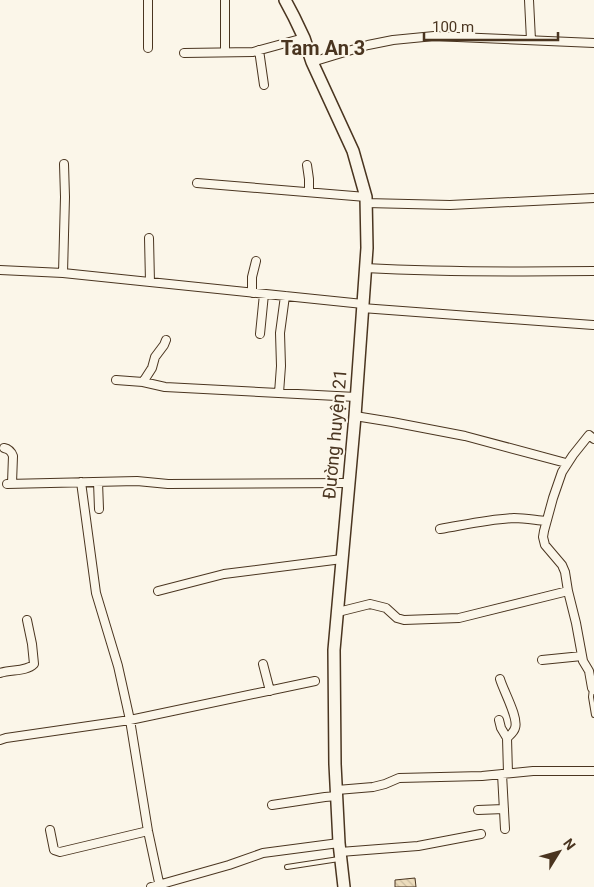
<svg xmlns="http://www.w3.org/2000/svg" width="594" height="887" font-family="Roboto,sans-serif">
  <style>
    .building { fill: url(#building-back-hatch); stroke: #4a3520 }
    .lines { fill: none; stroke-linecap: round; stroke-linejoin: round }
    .lane-casing { stroke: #4a3520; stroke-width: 6 }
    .street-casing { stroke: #4a3520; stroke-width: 10 }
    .secondary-casing { stroke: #4a3520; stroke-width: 14 }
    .lane { stroke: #fbf6e9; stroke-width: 4 }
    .street { stroke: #fbf6e9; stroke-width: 8 }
    .secondary { stroke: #fbf6e9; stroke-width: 11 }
    .labels { text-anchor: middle; stroke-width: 4; stroke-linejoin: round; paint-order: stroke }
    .street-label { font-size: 18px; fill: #4a3520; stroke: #fbf6e9 }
    .quarter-label { font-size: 20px; font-weight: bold; fill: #4a3520; stroke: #fbf6e9 }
  </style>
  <defs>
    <pattern id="building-back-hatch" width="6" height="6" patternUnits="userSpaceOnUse" patternTransform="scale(1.25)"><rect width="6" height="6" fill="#ecdcbc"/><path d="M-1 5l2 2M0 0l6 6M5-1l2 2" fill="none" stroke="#ccbda1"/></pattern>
  </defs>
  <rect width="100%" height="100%" fill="#fbf6e9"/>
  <path class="building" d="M415,878L416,887H395V880Z"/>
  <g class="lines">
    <g class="lane-casing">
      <path id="lane" d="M592,688L591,697L594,715
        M287,867L339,859"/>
    </g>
    <g class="street-casing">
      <path id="street" d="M148,0V48
        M529,0L531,40
        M259,50L264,85
        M225,52V0
        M184,53L253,52L304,38
        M312,62L368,45L393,40L434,36L594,43
        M307,165L309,179V192
        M197,183L366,197
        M366,203L450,205L594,198
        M149,238L150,282
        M365,268C442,272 518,272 594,271
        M0,270L63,273L363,304
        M63,273L65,197L64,164
        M252,293V277L256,261
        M362,308L593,325
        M260,334L264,294
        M116,380L143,382L165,387L356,397
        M143,382L152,368L155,357L164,345L166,340
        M279,393L281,366L280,333L285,296
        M355,416L392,422L465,436L566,463
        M594,439L589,435L573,455L562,472L553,498L544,531L543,537L545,545L562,565L565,572L568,591L576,623L583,661L589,671L592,688L594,690
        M4,448C9,449 11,451 13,456L12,483
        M81,482L96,593L118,666L130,720L148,831L160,887
        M98,482L99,509
        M7,484L137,481L168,484L348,483
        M440,529C464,525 489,519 514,518C525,518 535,520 546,521
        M158,591L224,574L342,559
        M338,612L370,604L386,608L397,618L404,620L459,618L568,591
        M542,660L582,656
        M263,664L270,691
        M0,673C11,669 26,672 34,664L32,644L27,620
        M500,679C503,690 519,718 515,728C514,732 510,735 507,738
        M499,720L501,728L507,738L508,773
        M0,740L6,738L130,720L315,681
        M502,774L505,829
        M337,790L373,787L385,784L399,778L482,776L533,771H594
        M272,805L325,797L337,796
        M478,810L504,809
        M50,830L54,850L60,852L148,831
        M340,852L418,846L481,834
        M151,887L229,865L263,853L339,843"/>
    </g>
    <g class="secondary-casing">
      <path id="secondary" d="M285,0L294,17L304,38L312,62L353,151L366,197L367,248L355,416L334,650L335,764L339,843L344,887"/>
    </g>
    <use href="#lane" class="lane"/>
    <use href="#street" class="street"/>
    <use href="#secondary" class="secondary"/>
  </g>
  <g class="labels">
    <g class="street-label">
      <text transform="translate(335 434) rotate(-85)" y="6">Đường huyện 21</text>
    </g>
    <g class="quarter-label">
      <text x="323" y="55">Tam An 3</text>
    </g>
  </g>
  <g transform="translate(559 852) rotate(53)" stroke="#fbf6e9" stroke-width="4" paint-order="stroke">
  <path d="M0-4L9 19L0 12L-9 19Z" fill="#4a3520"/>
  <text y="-8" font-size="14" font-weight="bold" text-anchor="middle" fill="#4a3520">N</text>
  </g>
  <path d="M424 32v8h134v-8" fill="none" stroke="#4a3520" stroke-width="2.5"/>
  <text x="432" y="32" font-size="15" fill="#4a3520" stroke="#fbf6e9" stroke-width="4" paint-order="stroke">100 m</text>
</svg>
